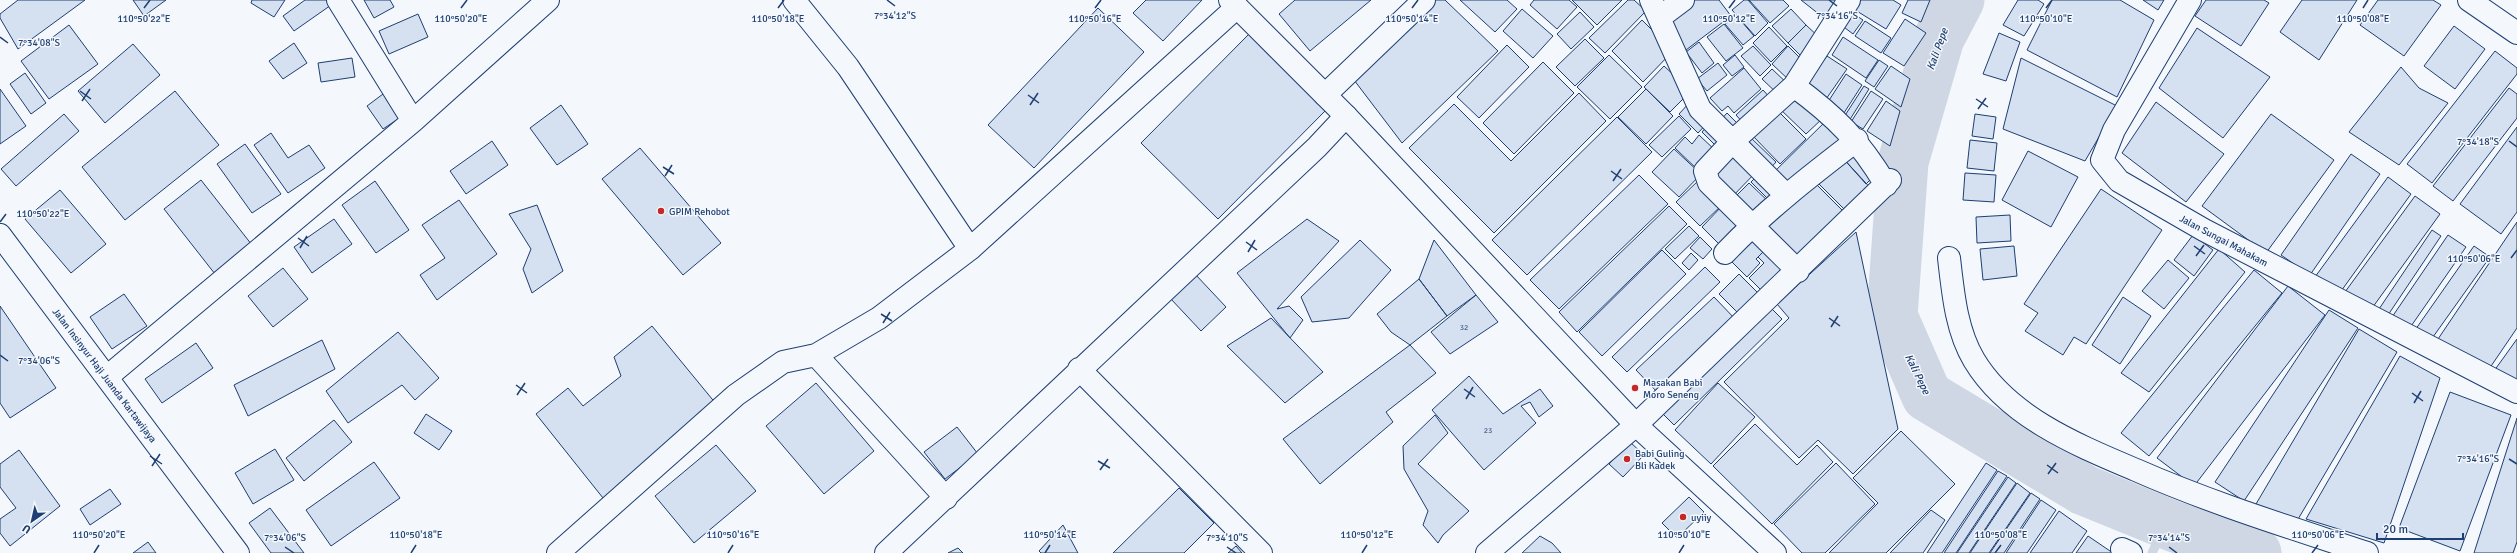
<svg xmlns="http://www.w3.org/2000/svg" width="2517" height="553" font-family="Signika,sans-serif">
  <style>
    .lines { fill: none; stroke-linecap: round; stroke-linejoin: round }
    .stream { stroke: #cfd7e4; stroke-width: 9 }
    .river { stroke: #cfd7e4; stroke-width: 51 }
    .building { fill: #d5e0f0; stroke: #1d3f73 }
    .minor-casing { stroke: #1d3f73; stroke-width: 24 }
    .secondary-casing { stroke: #1d3f73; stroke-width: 24 }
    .primary-casing { stroke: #1d3f73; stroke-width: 24 }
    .minor { stroke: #f4f7fb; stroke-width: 22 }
    .secondary { stroke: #f4f7fb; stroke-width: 22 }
    .primary { stroke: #f4f7fb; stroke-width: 22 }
    .ticks { fill: none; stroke: #1d3f73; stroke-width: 1.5 }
    .poi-dot { fill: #c62828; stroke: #f4f7fb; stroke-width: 1.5 }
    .labels { text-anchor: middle; stroke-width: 3; stroke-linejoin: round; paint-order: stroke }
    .number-label { font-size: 8px; fill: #4b6792 }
    .poi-label { font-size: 10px; fill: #1d3f73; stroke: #f4f7fb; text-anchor: start }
    .street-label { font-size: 10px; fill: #1d3f73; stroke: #f4f7fb }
    .water-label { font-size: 11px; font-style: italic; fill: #1d3f73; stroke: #f4f7fb }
    .ticks-label { font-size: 10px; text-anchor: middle; fill: #1d3f73; stroke: #f4f7fb; stroke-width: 3; stroke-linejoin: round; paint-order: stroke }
  </style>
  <rect width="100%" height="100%" fill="#f4f7fb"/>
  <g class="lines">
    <path class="stream" d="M2152,553L2166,524"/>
    <path class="river" d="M1959,0L1939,38L1903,162L1892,316L1927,396L2084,490L2175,527L2256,553"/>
  </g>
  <path class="building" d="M18,0H85L18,49L0,18V14Z
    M133,0H166L144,16Z
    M252,0H285L274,17L251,3Z
    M305,0H332L334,3L294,31L283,16Z
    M364,0H390L394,7L374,18Z
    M1146,0H1202L1163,41L1133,13Z
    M1295,0H1371L1310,51L1279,14Z
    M1434,0H1445L1498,51L1402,143L1354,80Z
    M1460,0H1507L1517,9L1495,32Z
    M1534,0H1569L1577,7L1557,29L1530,5Z
    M1572,0H1622L1597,25Z
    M1628,0H1634L1646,11L1605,53L1589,38Z
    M1691,0H1719L1731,16L1686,50L1663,21Z
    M1744,0H1748L1768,23L1755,36L1732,10Z
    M1749,0H1783L1789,6L1770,23Z
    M1801,0H1844L1829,22Z
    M1851,0H1893L1901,5L1886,29L1847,5Z
    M1908,0H1930L1921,22L1902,13Z
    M2018,0H2038L2044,4L2024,36L2003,25Z
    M2052,0H2120L2154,20L2117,97L2027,50Z
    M2143,0H2164L2158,10Z
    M2206,0H2264L2269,3L2241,46L2195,16Z
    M2302,0H2357L2319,60L2280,32Z
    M2378,0H2433L2441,5L2404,56L2360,25Z
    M1098,8L1144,52L1034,168L988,125Z
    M1845,8L1863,20L1853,34L1836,21Z
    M1522,9L1553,36L1533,58L1503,31Z
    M1791,9L1806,25L1788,43L1772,26Z
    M1580,12L1594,27L1571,49L1557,34Z
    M418,14L428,37L389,54L379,31Z
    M1736,15L1754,36L1743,45L1725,24Z
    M1905,19L1926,33L1904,66L1883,53Z
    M1642,20L1673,51L1643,82L1612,51Z
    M1865,21L1891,38L1881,53L1855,36Z
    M1724,24L1743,48L1726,61L1707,37Z
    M69,25L98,64L49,99L21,61Z
    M1806,25L1821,39L1803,58L1788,43Z
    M2454,26L2485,49L2455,89L2424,66Z
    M1769,27L1787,46L1771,62L1753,43Z
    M2197,28L2270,77L2223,138L2159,88Z
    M1250,33L1328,108L1218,219L1141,143Z
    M1999,33L2020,42L2006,81L1983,74Z
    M1843,37L1878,60L1866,78L1832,55Z
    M1585,39L1604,58L1575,86L1556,67Z
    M1699,42L1714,63L1702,73L1686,52Z
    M294,43L307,63L283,79L269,61Z
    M133,44L160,75L105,123L78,91Z
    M1507,45L1529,67L1479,118L1457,97Z
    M1753,46L1771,65L1760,76L1741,56Z
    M1788,46L1806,64L1790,81L1772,64Z
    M2495,51L2517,68V74L2432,183L2407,164Z
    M1609,55L1642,87L1610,119L1577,87Z
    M1735,55L1744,67L1732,76L1723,65Z
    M1827,56L1847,69L1824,102L1801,87Z
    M352,58L355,77L321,82L318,63Z
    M2021,58L2117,106L2085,161L2003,129Z
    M1879,60L1888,66L1874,87L1865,81Z
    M1543,62L1574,93L1514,154L1483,123Z
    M1718,63L1727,75L1707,91L1697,79Z
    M1664,66L1691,91L1670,112L1644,87Z
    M1891,66L1910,79L1901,107L1875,89Z
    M2401,67L2419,88L2448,103L2399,165L2349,132Z
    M1744,68L1761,89L1734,113L1728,106L1722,111L1710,98Z
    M1772,69L1790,86L1780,96L1762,79Z
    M25,73L46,103L31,114L10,84Z
    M1846,74L1862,85L1842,116L1826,105Z
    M1864,86L1869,89L1849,121L1844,117Z
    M2509,88L2517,94V118L2453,201L2433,186Z
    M0,89L26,126L0,144Z
    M1646,89L1673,116L1646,144L1618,117Z
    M1763,90L1773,101L1746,126L1736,115Z
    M175,91L219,145L125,220L82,167Z
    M387,91L404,115L383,129L367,106Z
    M1795,91L1823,118L1806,134L1778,107Z
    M1871,91L1883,99L1863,129L1851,122Z
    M1579,93L1606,121L1494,233L1409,148L1454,104L1511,161Z
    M1886,101L1900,111L1890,146L1867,131Z
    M1690,102L1710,120L1698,133L1679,114Z
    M2156,102L2224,154L2186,202L2122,153Z
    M561,105L588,144L557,165L530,128Z
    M1777,110L1806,139L1780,164L1752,135Z
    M1727,113L1743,129L1717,124Z
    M64,114L79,131L16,186L1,169Z
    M1975,114L1996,117L1993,139L1972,136Z
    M2271,114L2334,160L2266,253L2202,206Z
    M1679,116L1691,129L1662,157L1649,145Z
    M1617,117L1652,152L1527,275L1492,240Z
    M1828,119L1844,135L1787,191L1771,175Z
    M1711,122L1721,151L1702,132Z
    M2517,127V212L2501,234L2460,204Z
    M271,133L288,158L309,145L325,168L288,193L254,145Z
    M1699,135L1717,152L1699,171L1675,148L1685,137L1692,144Z
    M1750,137L1776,162L1768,171L1742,146Z
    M1970,140L1997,143L1994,171L1967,168Z
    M492,141L508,165L466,194L450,171Z
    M245,144L281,194L252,213L217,164Z
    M1855,145L1873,177L1866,184L1841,156Z
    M1737,147L1759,169L1730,199L1707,178Z
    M640,148L721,243L683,275L602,179Z
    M1674,149L1701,174L1679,197L1652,172Z
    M2028,151L2078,177L2051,227L2002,200Z
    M2351,154L2380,174L2310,275L2281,255Z
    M1841,156L1875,193L1852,217L1815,180Z
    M1761,172L1782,192L1772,203L1751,182Z
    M1965,173L1996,175L1994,202L1963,200Z
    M1639,175L1668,204L1559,309L1530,280Z
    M2388,177L2411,194L2339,294L2315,277Z
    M1811,179L1848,216L1799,265L1762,228Z
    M201,180L252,245L215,274L164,209Z
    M1699,180L1723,204L1700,226L1676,202Z
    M375,181L409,230L376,253L342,205Z
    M1749,183L1771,204L1753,222L1731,201Z
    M2101,189L2162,230L2086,344L2074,337L2063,355L2025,331L2038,313L2024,304Z
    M60,190L106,244L71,273L25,219Z
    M2415,196L2440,214L2370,311L2345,292Z
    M459,200L497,254L437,300L420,275L445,258L422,225Z
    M537,205L563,271L532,293L523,269L531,249L509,214Z
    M1723,205L1745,227L1724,249L1702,227Z
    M1669,206L1687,224L1577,332L1559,312Z
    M2010,215L2011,241L1977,243L1976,217Z
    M334,219L352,244L312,273L294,247Z
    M1307,219L1339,241L1277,309L1289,306L1303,320L1290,338L1237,273Z
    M2517,222V328L2485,375L2436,342Z
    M1689,226L1699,236L1675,259L1665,249Z
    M2432,230L2441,236L2384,321L2375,315Z
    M1856,232L1898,429L1853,474L1818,440L1799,458L1724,382L1789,318L1777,304Z
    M1750,233L1766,249L1756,259L1760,263L1747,277L1727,257Z
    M2193,235L2213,250L2194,276L2174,260Z
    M2448,235L2466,247L2407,332L2390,320Z
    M1700,237L1712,249L1703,259L1690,248Z
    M1360,240L1391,270L1349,318L1312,322L1301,297Z
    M1434,240L1476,295L1447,316L1419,279Z
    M2014,246L2017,276L1983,280L1980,249Z
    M2474,246L2490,257L2428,344L2413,333Z
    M1766,249L1787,270L1763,292L1749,278L1764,263L1758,257Z
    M2219,249L2245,272L2149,392L2121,373Z
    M1662,250L1686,274L1602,356L1579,332Z
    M1691,253L1698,260L1689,270L1682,263Z
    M2168,260L2189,278L2164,309L2142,291Z
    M1705,267L1720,282L1627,372L1612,357Z
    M283,268L308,299L273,327L248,296Z
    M2254,270L2282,293L2149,456L2121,433Z
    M1195,274L1226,307L1201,331L1170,298Z
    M1739,274L1762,297L1742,317L1719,294Z
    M1419,279L1447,316L1410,345L1391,332L1377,314Z
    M2288,286L2325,315L2194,486L2157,458Z
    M124,294L147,326L112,349L90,317Z
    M1476,295L1498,322L1450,354L1431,332Z
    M1714,297L1737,321L1659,394L1636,370Z
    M2123,297L2151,316L2120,364L2092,345Z
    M0,306L56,388L10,418L0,403Z
    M1769,306L1782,319L1674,425L1661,412Z
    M2329,310L2358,328L2244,501L2215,482Z
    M1271,318L1323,372L1285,403L1227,346Z
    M652,326L717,405L603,498L536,414L568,388L583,406L621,376L614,357Z
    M2359,329L2397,352L2294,526L2256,504Z
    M398,332L439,378L415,400L402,385L348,423L326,391Z
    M2517,339V387L2494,371Z
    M322,340L335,369L248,416L234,385Z
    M196,343L213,368L162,403L145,379Z
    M1410,345L1436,373L1386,412L1393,422L1320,484L1283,439Z
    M2400,356L2440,378L2384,543L2306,519Z
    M1469,376L1503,414L1540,389L1553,406L1539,417L1530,402L1521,406L1536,423L1484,470L1432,410Z
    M816,383L874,451L824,494L766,426Z
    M1718,383L1755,417L1711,464L1675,430Z
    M2450,392L2511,415L2460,551L2399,528Z
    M426,414L452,431L439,450L414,433Z
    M1435,415L1448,433L1418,464L1469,511L1443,535L1438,543L1423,525L1428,511L1404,469L1403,446Z
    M2517,418V542L2513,553H2474Z
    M334,420L352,442L304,481L286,458Z
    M1755,424L1797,465L1817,445L1833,462L1772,524L1713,466Z
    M957,427L978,454L945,479L924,452Z
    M1901,431L1955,484L1886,553H1829L1878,503L1853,478Z
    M1630,442L1644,455L1623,477L1609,464Z
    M716,445L756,491L694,543L655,496Z
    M275,449L294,480L253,504L235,473Z
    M19,450L60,506L10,546L0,533V519L16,508L0,487V464Z
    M374,462L400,498L331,546L306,510Z
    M1836,463L1875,504L1825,553H1802L1774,524Z
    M1986,463L1997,470L1942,553H1927Z
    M1998,471L2007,476L1956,553H1944Z
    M2008,477L2016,483L1969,553H1957Z
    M2017,483L2030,493L1989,553H1970Z
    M1179,488L1214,523L1184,553H1113Z
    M110,489L121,504L90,525L80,509Z
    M2031,493L2040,499L2004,553H1990Z
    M1689,497L1704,512L1677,538L1662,523Z
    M2041,500L2056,510L2027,553H2006Z
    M270,508L304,553H271L249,523Z
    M1931,510L1945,520L1923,553H1890Z
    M2059,511L2087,531L2072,553H2030Z
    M1063,525L1078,553H1041L1039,551Z
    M1540,536L1552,543L1561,553H1522Z
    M2088,536L2113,553H2076Z
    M148,542L156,553H133Z
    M1236,546L1242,553H1228Z
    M958,548L963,553H948Z"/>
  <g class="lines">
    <g class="minor-casing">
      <path id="minor" d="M338,0L413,121
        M794,0L848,67L970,249
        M1651,0L1700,109L1786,195
        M2190,0L2114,130L2102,160L2119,181L2204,230L2517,392
        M2469,0L2517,33
        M1659,18L1683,0
        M1794,86C1836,117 1859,140 1886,185
        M1325,95L1424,0
        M1725,253C1765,211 1810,176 1857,140
        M1949,258C1953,292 1956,330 1974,360C2008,417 2077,445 2136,470C2211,503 2289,527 2367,553
        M1798,271L1709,183L1705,171L1733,141L1794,86L1849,0
        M816,355L946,498
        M1079,369L1261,553
        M107,377L413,121L548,0
        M2122,549L2131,553
        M558,553L736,395L783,362L816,355L879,318L970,249L1237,7
        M886,553L1317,147L1346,116
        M1487,553L1636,425L1890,180"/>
    </g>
    <g class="secondary-casing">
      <path id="secondary" d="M0,235L238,553"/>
    </g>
    <g class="primary-casing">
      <path id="primary" d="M1230,0L1346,116L1636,425L1775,553"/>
    </g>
    <use href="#minor" class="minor"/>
    <use href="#secondary" class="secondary"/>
    <use href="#primary" class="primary"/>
  </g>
  <path class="ticks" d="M887,0L895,6M1829,0L1837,6M144,8L150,0M461,8L467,0M778,8L784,0M1095,8L1101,0M1412,8L1418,0M1729,8L1735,0M2046,8L2052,0M2363,8L2368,0M0,37L8,43M80,91L91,99M1028,95L1039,103M1976,99L1988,107M82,101L90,89M1030,105L1038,93M1978,109L1986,98M2509,141L2517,147M663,167L674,174M1611,171L1622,179M665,176L672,165M1613,181L1621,169M0,222L6,214M298,238L309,246M1246,242L1257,250M2194,246L2205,254M300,248L307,236M1248,252L1255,240M2196,256L2204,245M2511,258L2517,250M881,314L892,321M1829,318L1840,326M883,323L890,312M1831,327L1838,316M0,355L8,361M516,385L527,393M1464,389L1475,397M2412,393L2423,401M517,395L525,383M1466,399L1473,387M2414,403L2421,391M150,456L162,464M2509,459L2517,464M1098,461L1110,468M2047,465L2058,473M152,466L160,454M1100,470L1108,459M2048,474L2056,463M285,547L294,553M1227,547L1236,553M2169,547L2177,553M94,553L99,545M411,553L416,545M728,553L733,545M1045,553L1050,545M1362,553L1367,545M1679,553L1684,545M1995,553L2001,545M2312,553L2318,545"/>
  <g class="poi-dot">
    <circle cx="661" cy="211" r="4"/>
    <circle cx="1635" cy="388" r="4"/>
    <circle cx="1627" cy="459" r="4"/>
    <circle cx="1683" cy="517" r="4"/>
  </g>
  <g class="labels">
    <g class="number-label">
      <text x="1464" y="330">32</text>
      <text x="1488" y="433">23</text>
    </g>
    <g class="poi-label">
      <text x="669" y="215">GPIM Rehobot</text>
      <text x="1643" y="386">Masakan Babi<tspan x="1643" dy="12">Moro Seneng</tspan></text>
      <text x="1635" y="457">Babi Guling<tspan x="1635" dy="12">Bli Kadek</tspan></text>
      <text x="1691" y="521">uyiiy</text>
    </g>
    <g class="street-label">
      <text transform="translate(2224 240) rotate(28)" y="4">Jalan Sungai Mahakam</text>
      <text transform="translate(105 375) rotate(53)" y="4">Jalan Insinyur Haji Juanda Kartawijaya</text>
    </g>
    <g class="water-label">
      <text transform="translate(1937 49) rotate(-70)" y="4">Kali Pepe</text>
      <text transform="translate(1918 374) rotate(64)" y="4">Kali Pepe</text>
    </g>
  </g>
  <g class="ticks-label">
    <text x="895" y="19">7°34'12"S</text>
    <text x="1837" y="19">7°34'16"S</text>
    <text x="144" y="22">110°50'22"E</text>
    <text x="461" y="22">110°50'20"E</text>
    <text x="778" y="22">110°50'18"E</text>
    <text x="1095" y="22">110°50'16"E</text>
    <text x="1412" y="22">110°50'14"E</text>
    <text x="1729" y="22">110°50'12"E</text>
    <text x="2046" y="22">110°50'10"E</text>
    <text x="2363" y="22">110°50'08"E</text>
    <text x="39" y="46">7°34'08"S</text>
    <text x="2478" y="145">7°34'18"S</text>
    <text x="43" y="217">110°50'22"E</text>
    <text x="2474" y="262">110°50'06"E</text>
    <text x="39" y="364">7°34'06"S</text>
    <text x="2478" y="462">7°34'16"S</text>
    <text x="99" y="538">110°50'20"E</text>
    <text x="416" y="538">110°50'18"E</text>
    <text x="733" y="538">110°50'16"E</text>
    <text x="1050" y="538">110°50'14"E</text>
    <text x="1367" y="538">110°50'12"E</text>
    <text x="1684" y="538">110°50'10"E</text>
    <text x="2001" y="538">110°50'08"E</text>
    <text x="2318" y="538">110°50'06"E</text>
    <text x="285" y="541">7°34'06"S</text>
    <text x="1227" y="541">7°34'10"S</text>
    <text x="2169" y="541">7°34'14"S</text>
  </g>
  <g transform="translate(32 521) rotate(214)" stroke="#f4f7fb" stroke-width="3" paint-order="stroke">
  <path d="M0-3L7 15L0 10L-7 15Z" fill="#1d3f73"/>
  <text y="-6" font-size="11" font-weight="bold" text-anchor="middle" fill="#1d3f73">U</text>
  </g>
  <path d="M2377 533v6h86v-6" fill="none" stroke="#1d3f73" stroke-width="2"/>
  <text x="2383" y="533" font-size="12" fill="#1d3f73" stroke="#f4f7fb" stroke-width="3" paint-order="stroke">20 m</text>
</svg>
